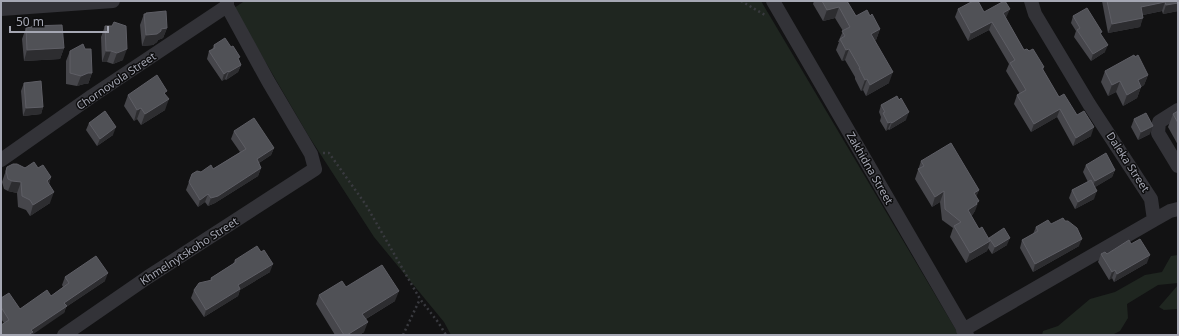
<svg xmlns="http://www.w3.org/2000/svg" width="1179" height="336" font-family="'Noto Sans',sans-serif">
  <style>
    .green { fill: #1f2620 }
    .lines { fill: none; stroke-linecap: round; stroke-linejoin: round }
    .path { stroke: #393a3f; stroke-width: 2.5; stroke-dasharray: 2 3; stroke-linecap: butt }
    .minor { stroke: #333338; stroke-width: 14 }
    .wall { fill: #46464b }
    .shaded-wall { fill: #2d2d30 }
    .building { fill: #505156; stroke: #5e5e65 }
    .labels { text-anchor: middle; stroke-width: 3; stroke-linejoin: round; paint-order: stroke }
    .street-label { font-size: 11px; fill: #a5a7b3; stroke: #0d0d0e }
  </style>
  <rect width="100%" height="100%" fill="#121213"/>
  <path class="green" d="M252,1H761L959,335H451L444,322L374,237L308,135L234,8L243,2Z
    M1178,255V283L1158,285L1127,304L1128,318L1120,331L1112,335H1042L1043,331L1058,326L1090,299L1115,292L1145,275L1162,272L1171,256Z
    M1178,285V309L1164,310L1159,307Z"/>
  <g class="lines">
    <path class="path" d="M741,1L765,15
      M323,153H329L366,205L420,299L438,322L446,335
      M403,335L420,299"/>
    <path class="minor" d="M773,1L967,335
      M1,9L113,1
      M1178,110L1159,122L1158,133L1178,166
      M1,160L92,96L227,6V1
      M1154,220L1170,211L1178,209
      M963,330L1154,220L1151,199L1089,104L1035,14L1031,1
      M64,335L148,277L315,169L311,154L268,81L227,6"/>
  </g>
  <path class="wall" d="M814,1H847L856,16H870L880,29L876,40H875L889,83L866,96L863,90L861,91L855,79V77L845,60L842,61L836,50L839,42H838L843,31L835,18L823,21L813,4Z
    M1102,1H1178V11L1163,14L1162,11L1143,15L1140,27L1108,33Z
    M958,9L984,12L1006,18L1024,50L1029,51L1044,67L1043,70L1059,97L1077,115L1091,136L1073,146L1057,117L1031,132L1014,104L1017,95L1020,94L1006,71L1009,64L989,30L968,41L955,17Z
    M146,13L167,28L163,38L158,40L157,42L153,45L142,46L140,25L144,14H145Z
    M1073,16L1101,34L1105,52L1091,61L1074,37L1076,31L1071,23Z
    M32,26L64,48L60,59L24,61L22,39L26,28L31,27Z
    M105,26L123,60L113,64L107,62H102L101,37Z
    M214,45L239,61L241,65L238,72L226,80L225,79L222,81L207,59L209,51L212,50Z
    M70,51L92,73L88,84H84L77,86L66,84V61Z
    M1105,71L1148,75L1144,85L1141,87L1137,98L1123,106L1116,92L1108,96L1101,82Z
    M24,83L43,107L41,114L23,116L21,91Z
    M128,95H166L165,110L141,125L137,119L134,121L124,106Z
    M881,105L906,120L889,130L888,129L886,131L880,121L881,117L879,112Z
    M1178,111V145L1168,127L1173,114Z
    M1134,119L1150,134L1138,140L1131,127Z
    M89,123L113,135L97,146L86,130Z
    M234,131L274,148L271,155L259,163L261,168L258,176L215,203L208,206L205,202L198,207L186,190L189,182L201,172L213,169L240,152L231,139Z
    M921,161L979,190L976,196L975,211L974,212L973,214L971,216L979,229L989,238L1007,245L992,254L988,248L987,251L966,263L950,237L953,228L942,220L940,202L932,207L915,179Z
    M1086,165L1115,170L1112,177L1095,187L1094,199L1075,209L1069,198L1072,190L1088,182L1083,172Z
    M7,167L38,168L51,177L49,184L50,203L30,216L26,210L18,207L17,193L8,191L4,189L2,182Z
    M1065,221L1079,246L1033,272L1020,248L1022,240L1033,234L1036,227Z
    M1131,244L1147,263L1114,282L1112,278L1109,280L1098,262L1101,254H1107Z
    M235,260L270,272L240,290L238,296L204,317L191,298L194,290L210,281L211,278L233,264Z
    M65,277L105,281L66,307L64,313L4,323L1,319V298L20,309L51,296L63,287L62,285Z
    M346,287L395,301L366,319L364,332L359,335H335L316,304L319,295Z"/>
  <path class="shaded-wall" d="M1165,2L1162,11L1138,16L1141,7Z
    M1178,3V11L1163,14L1166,5Z
    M839,7L835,18L823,21L827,10Z
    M1010,9L1006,18L1000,21L1003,13Z
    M1143,18L1140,27L1108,33L1112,24Z
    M992,22L989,30L968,41L971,33Z
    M167,28L163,38L158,40L157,42L153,45L142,46L146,35L161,29Z
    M880,29L876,40L867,45L871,34Z
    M1108,45L1105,52L1091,61L1093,54Z
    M64,48L60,59L24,61L27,50Z
    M127,49L123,60L113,64L117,53Z
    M849,49L845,60L842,61L846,50Z
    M106,51H111L107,62H102Z
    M241,65L238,72L226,80L229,72Z
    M228,71L225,79L222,81L224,74Z
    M893,72L889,83L866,96L870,85Z
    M88,73H92L88,84H84L77,86L81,76Z
    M1148,75L1144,85L1134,91L1138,80Z
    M867,79L863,90L861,91L865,80Z
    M1120,81L1116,92L1108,96L1112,85Z
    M1141,87L1137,98L1123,106L1127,95Z
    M169,99L165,110L141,125L145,114Z
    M43,107L41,114L23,116L26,108Z
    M141,108L137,119L134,121L137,110Z
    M1060,109L1057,117L1031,132L1034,124Z
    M909,112L906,120L889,130L892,123Z
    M891,122L888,129L886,131L888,123Z
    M1153,126L1150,134L1138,140L1141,132Z
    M116,127L113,135L97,146L100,139Z
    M1094,127L1091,136L1073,146L1076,138Z
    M274,148L271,155L254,166L257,159Z
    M261,168L258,176L215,203L208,206L211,198Z
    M1115,170L1112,177L1092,189L1095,181Z
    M51,177L48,188L47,181Z
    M12,181L21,182L17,193L8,191Z
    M979,190L975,200L974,193Z
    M944,191L940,202L932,207L935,197Z
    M1097,191L1094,199L1075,209L1078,202Z
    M54,192L50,203L30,216L33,205Z
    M208,194L205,202L198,207L200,200Z
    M979,201L975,211L974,212L973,214L964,220L968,210Z
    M1010,238L1007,245L992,254L995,247Z
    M1082,239L1079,246L1033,272L1035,264Z
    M990,241L987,251L966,263L970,253Z
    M1150,255L1147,263L1114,282L1117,274Z
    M273,264L270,272L240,290L238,296L204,317L206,310L238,285Z
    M1115,270L1112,278L1109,280L1112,272Z
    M108,273L105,281L66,307L64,313L32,335H28L31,330L64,303Z
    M399,291L395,301L359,323L362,314Z
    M368,322L364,332L359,335H347Z"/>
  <path class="building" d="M822,1H847L856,16L867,10L870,16L872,14L880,29L871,34L893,72L870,85L867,79L865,80L859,68H860L849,49L846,50L840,39L845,36L842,31L850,27L839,7L827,10Z
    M973,1H978L984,12L1004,1H1005L1010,9L1003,13L1024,50L1027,49L1029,51L1033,49L1044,67L1042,68L1059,97L1064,94L1077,115L1084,111L1094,127L1076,138L1060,109L1034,124L1017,95L1026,90L1010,63L1015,60L992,22L971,33L958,9Z
    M1107,1H1178V3L1166,5L1165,2L1141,7L1143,18L1112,24Z
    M1087,8L1102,32L1100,33L1108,45L1093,54L1077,30L1080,28L1073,16Z
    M166,11L167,28L161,29V31L157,34L146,35L144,14H146V13Z
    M114,22L126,26L127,49L117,53L111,51H106L105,26H112Z
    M62,25L64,48L27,50L26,28L32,27V26Z
    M225,38L231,47L233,46L240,57L238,58L241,65L229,72L228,71L224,74L209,51L215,48L214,45Z
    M83,44L85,49H91L92,73H88L81,76L70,73V51Z
    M1134,55L1135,57L1138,55L1148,75L1138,80L1141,87L1127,95L1120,81L1112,85L1105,71Z
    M157,75L167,91L164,93L169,99L145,114L141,108L137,110L128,95Z
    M41,81L43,107L26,108L24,83Z
    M897,96L899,100L901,98L909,112L892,123L891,122L888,123L883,113L885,112L881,105Z
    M105,111L116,127L100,139L89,123Z
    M1178,111V123L1173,114Z
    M1146,113L1153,126L1141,132L1134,119Z
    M254,118L274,148L257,159L261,168L218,196L211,198L208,194L200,200L189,182L192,174L197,171L201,172L211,165L213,169L246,149L234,131Z
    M951,143L979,190L974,193L979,201L976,203L977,204L968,210L979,229L982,227L990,241L970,253L954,226L961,222L945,209L944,191L935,197L918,169L924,166L921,161Z
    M1106,153L1115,170L1095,181L1086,165Z
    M34,162L38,168L43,165L51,177L47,181L54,192L33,205L30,200L22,196L21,182L12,181L8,179L6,171L7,167L13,164H17L25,168Z
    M1091,180L1097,191L1078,202L1072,190Z
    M1063,218L1065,221H1068L1077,228L1082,239L1035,264L1022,240L1038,231L1036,227L1048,220L1051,224Z
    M1004,228L1010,238L995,247L989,238Z
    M1140,239L1150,255L1117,274L1115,270L1112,272L1101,254L1105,252L1107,254L1129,240L1131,244Z
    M257,246L261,252L264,250L273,264L238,285L240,289L206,310L194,290L199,283L212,280L211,278L236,262L235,260Z
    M96,256L108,273L64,303L67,306L31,330L33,332L28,335H1V325L9,320L1,307V298L9,293L20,309L47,290L51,296L69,283L65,277Z
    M382,265L399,291L362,314L368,322L347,335H344L319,295L342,281L346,287Z"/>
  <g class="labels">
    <g class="street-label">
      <text transform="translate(116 81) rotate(-34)" y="4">Chornovola Street</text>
      <text transform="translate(1128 162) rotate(57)" y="4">Daleka Street</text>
      <text transform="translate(870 168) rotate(60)" y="4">Zakhidna Street</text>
      <text transform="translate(189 251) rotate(-33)" y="4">Khmelnytskoho Street</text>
    </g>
  </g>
  <rect width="1179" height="336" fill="none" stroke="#a5a7b3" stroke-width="4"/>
  <path d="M10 26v6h98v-6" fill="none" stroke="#a5a7b3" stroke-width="2"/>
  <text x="16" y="26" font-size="12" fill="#a5a7b3" stroke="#0d0d0e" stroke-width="3" paint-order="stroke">50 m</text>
</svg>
